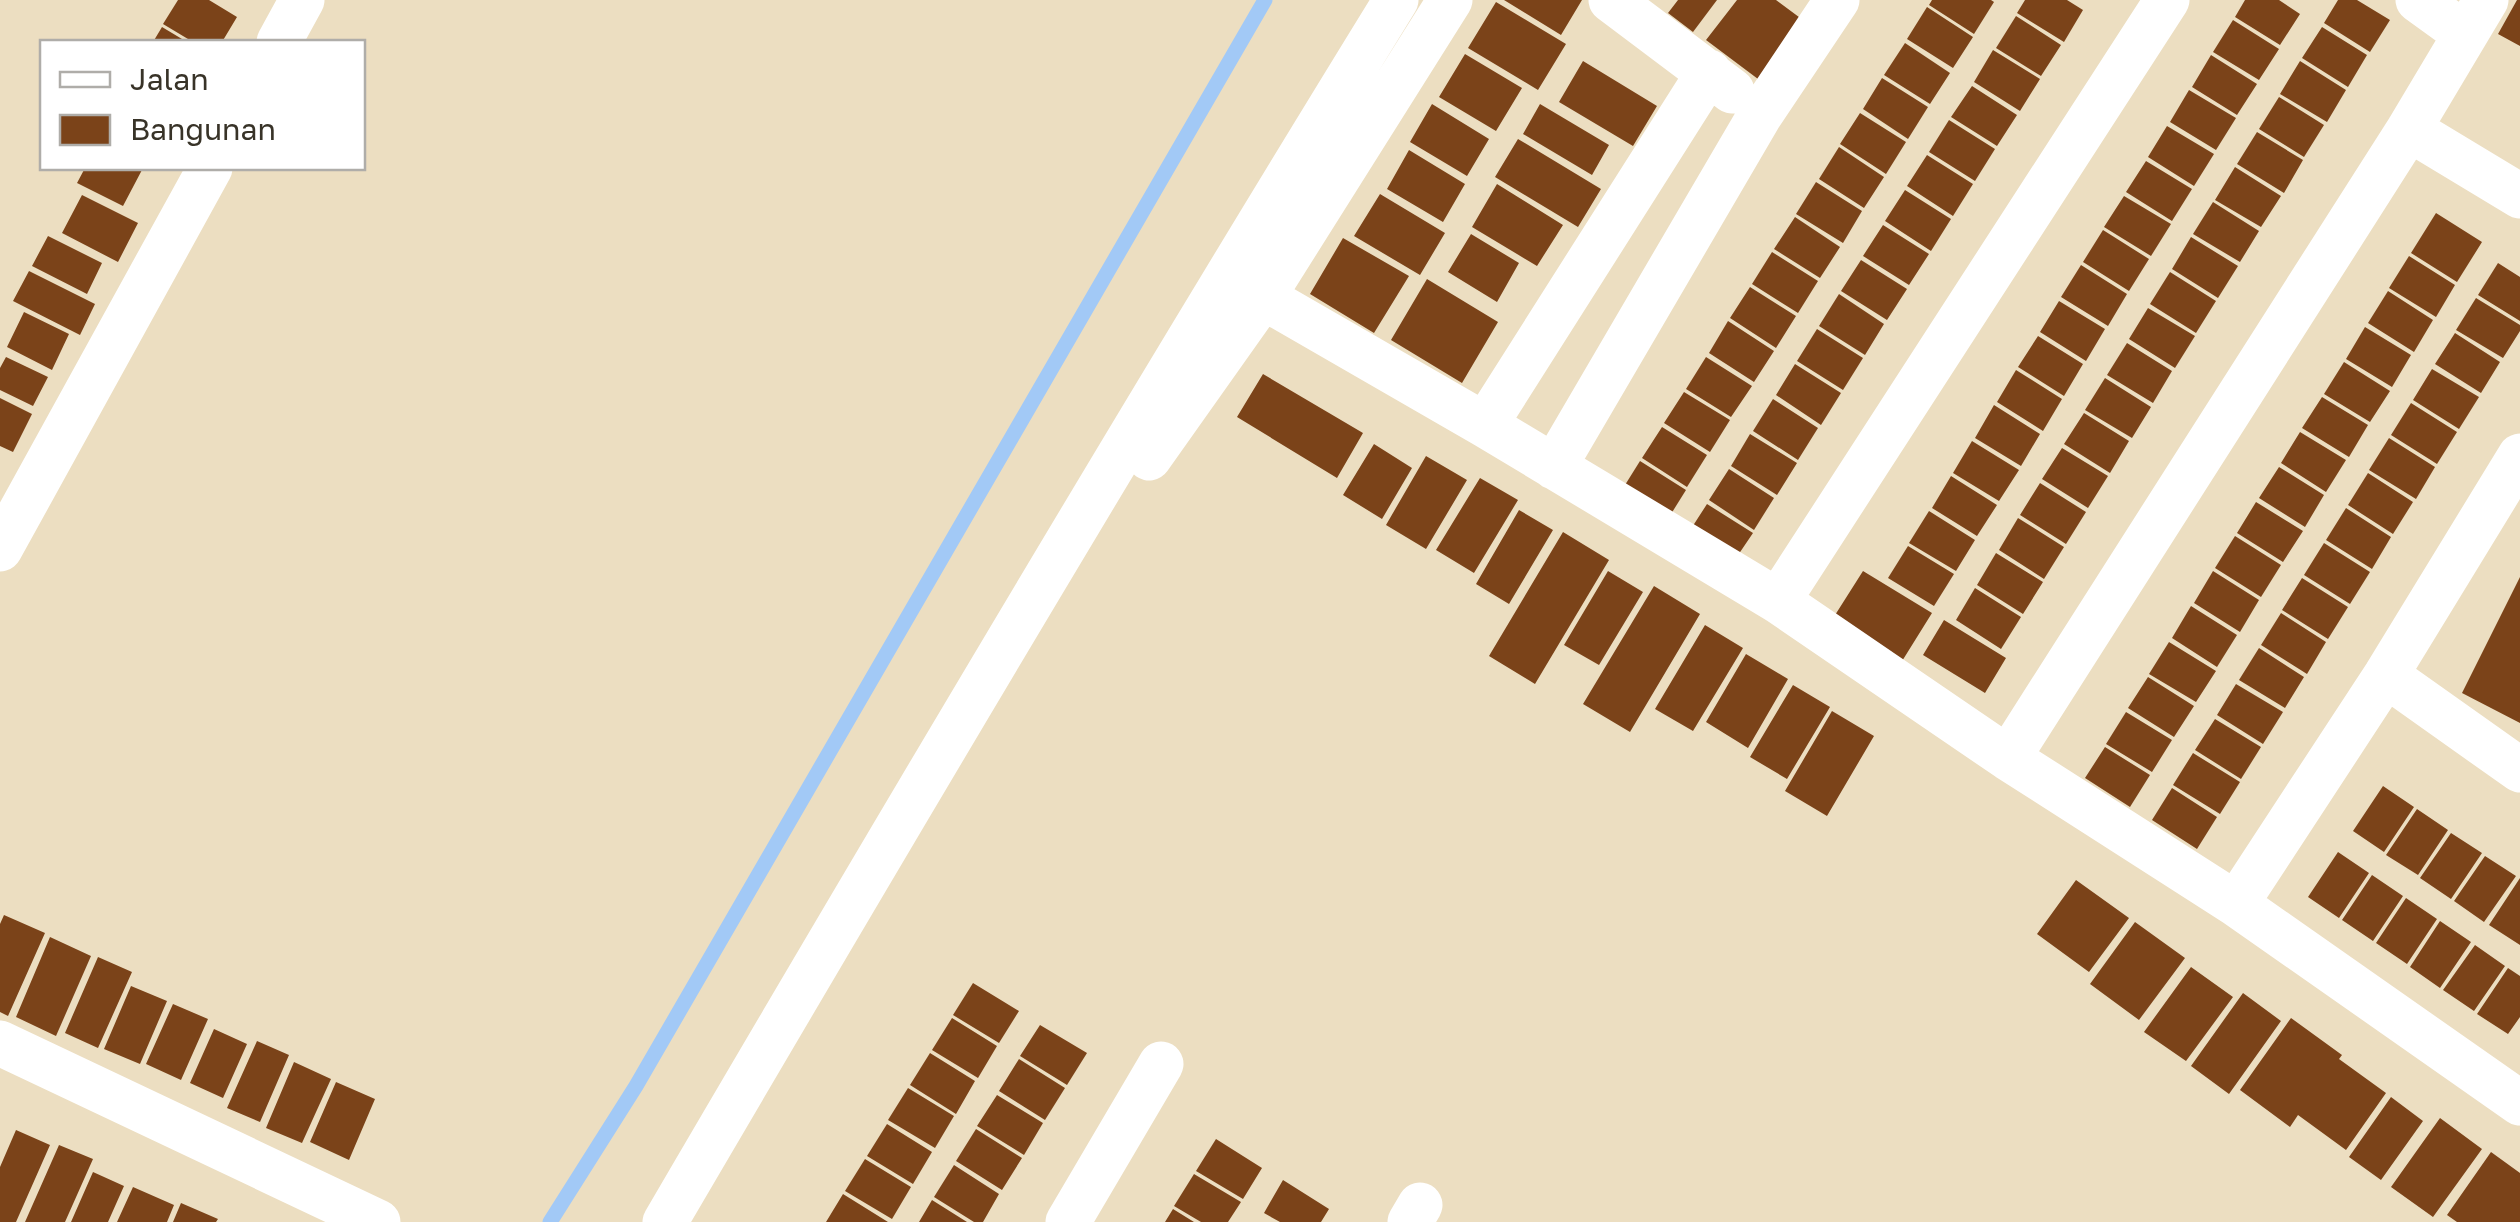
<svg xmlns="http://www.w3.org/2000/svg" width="2520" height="1222" font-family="'Golos Text',sans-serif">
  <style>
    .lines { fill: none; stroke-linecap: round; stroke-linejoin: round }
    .stream { stroke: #a2c9f6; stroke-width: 15 }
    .building { fill: #7b4319 }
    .street { stroke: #fff; stroke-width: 45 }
  </style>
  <rect width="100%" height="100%" fill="#ecdec1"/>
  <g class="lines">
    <path class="stream" d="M550,1222L636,1086L1265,0"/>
  </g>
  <path class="building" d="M178,0H209L237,17L222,42H193L163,24Z
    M1504,0H1582L1561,35Z
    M1678,0H1717L1693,32L1668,13Z
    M1737,0H1776L1807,23L1762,82L1706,40Z
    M1932,0H1991L1994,2L1974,34L1929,5Z
    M2025,0H2067L2083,10L2064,42L2017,13Z
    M2245,0H2279L2300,14L2280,45L2235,17Z
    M2338,0H2357L2390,20L2370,52L2324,23Z
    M2517,0H2520V46L2498,34Z
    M1496,2L1566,44L1538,90L1468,48Z
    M1927,7L1973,37L1953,68L1907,39Z
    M2016,16L2061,45L2041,76L1996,48Z
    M2233,20L2279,49L2259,80L2213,52Z
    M162,27L187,42H153Z
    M2322,27L2367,55L2348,87L2302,58Z
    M1905,43L1950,73L1930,104L1884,75Z
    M1993,50L2040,79L2020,111L1974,82Z
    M1465,54L1522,88L1496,131L1439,97Z
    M2211,55L2257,84L2237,115L2192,87Z
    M1583,61L1657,106L1633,146L1559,102Z
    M2300,61L2346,90L2327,122L2280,94Z
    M1882,78L1928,107L1908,139L1863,109Z
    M1972,86L2017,115L1997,146L1951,117Z
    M2189,90L2236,118L2216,150L2170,122Z
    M2279,97L2324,125L2304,157L2259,129Z
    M1432,104L1489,139L1467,176L1410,142Z
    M1540,104L1609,145L1592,175L1523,134Z
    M1860,113L1906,142L1886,174L1840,144Z
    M1949,120L1995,149L1975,181L1929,152Z
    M2167,126L2214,154L2194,186L2148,157Z
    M2257,132L2303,160L2284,193L2237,164Z
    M1518,139L1601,189L1578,227L1495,177Z
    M1839,147L1884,177L1864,208L1819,179Z
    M1409,150L1465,184L1443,222L1387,189Z
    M1927,155L1973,184L1953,216L1907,186Z
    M2146,161L2192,189L2172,221L2126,192Z
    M2235,167L2281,196L2261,227L2215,200Z
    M85,168H143L123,206L77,183Z
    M1816,182L1862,211L1843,243L1796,214Z
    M1497,184L1563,225L1537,266L1472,227Z
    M1905,190L1951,219L1931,251L1885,221Z
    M1380,194L1445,233L1420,275L1354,236Z
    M82,195L138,223L118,262L62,233Z
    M2124,196L2171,224L2151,256L2104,227Z
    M2213,202L2259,231L2240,262L2193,234Z
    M2436,213L2482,242L2457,282L2411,253Z
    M1795,217L1840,247L1820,278L1774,249Z
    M1883,225L1929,254L1909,285L1863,256Z
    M2103,230L2149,259L2129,291L2083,262Z
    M1471,234L1519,263L1497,302L1448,272Z
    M48,236L102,263L87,294L32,266Z
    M2191,237L2238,266L2218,298L2172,269Z
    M1343,238L1409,276L1374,333L1310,294Z
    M1772,252L1818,281L1798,313L1752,284Z
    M2409,256L2455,285L2436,317L2389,288Z
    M1861,260L1907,289L1887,320L1841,291Z
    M2498,263L2520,277V321L2478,295Z
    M2081,265L2127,294L2108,326L2061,297Z
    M29,271L95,304L80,335L13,301Z
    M2170,272L2216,301L2196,333L2150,304Z
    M1427,279L1498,322L1462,383L1391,340Z
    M1750,287L1796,316L1776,348L1730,318Z
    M2388,291L2433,320L2414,352L2368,323Z
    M1839,294L1884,324L1865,355L1819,326Z
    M2476,298L2520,325V331L2503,358L2456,330Z
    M2059,301L2105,329L2086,361L2040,332Z
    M2148,308L2195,336L2175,368L2129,339Z
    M24,312L69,334L52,370L7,347Z
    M1728,321L1774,351L1754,382L1709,353Z
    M2365,327L2411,355L2392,387L2346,359Z
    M1817,329L1863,358L1843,390L1797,361Z
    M2455,333L2500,362L2481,393L2435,364Z
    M2038,336L2083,364L2064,396L2018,367Z
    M2127,343L2172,371L2153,403L2107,375Z
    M6,357L48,377L33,406L0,390V368Z
    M1706,357L1752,386L1731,417L1686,389Z
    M2344,362L2390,391L2370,422L2324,394Z
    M1795,364L1841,393L1821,425L1776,395Z
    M2432,369L2479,397L2459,429L2413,400Z
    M2016,370L2062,399L2043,431L1997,402Z
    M1263,374L1363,433L1337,478L1237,417Z
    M2105,378L2151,407L2132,438L2085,410Z
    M1684,392L1730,420L1710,452L1664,423Z
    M2322,397L2368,425L2349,457L2302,428Z
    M0,398L32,414L13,452L0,446Z
    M1773,399L1818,428L1798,460L1753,431Z
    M2411,403L2457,432L2437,464L2391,435Z
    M1994,405L2040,434L2021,466L1975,438Z
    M2084,413L2129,441L2110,473L2064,444Z
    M1662,427L1707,455L1687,487L1642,458Z
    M2300,432L2346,460L2326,492L2281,463Z
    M1750,434L1797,463L1777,495L1731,466Z
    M2389,438L2435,467L2416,499L2369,470Z
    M1972,441L2019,470L1999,501L1953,473Z
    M1374,444L1412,468L1382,519L1343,495Z
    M2062,448L2108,476L2088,508L2042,479Z
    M1426,456L1467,480L1426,549L1386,525Z
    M1640,461L1686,490L1666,522L1620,493Z
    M2279,467L2324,495L2305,527L2259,498Z
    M1729,469L1774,498L1754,530L1709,500Z
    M2368,473L2413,502L2393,534L2348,505Z
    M1951,476L1997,505L1977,536L1932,508Z
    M1480,478L1518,500L1474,573L1436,550Z
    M2040,483L2086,512L2066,544L2020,515Z
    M2256,502L2303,531L2283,562L2237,533Z
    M1707,504L1753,533L1732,564L1687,535Z
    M2346,508L2391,537L2372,569L2326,540Z
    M1519,510L1553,530L1509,604L1476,584Z
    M1929,511L1975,540L1956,571L1909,543Z
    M2018,518L2064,547L2044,579L1999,550Z
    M1563,532L1609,560L1535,684L1489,656Z
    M2235,536L2281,565L2261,597L2215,568Z
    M2324,543L2370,572L2350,604L2304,575Z
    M1908,546L1954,574L1934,606L1888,578Z
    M1996,553L2043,582L2023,614L1977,585Z
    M1608,571L1643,592L1599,665L1564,645Z
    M1863,571L1932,613L1899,666L1830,623Z
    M2213,571L2259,600L2240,632L2194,603Z
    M2520,577V723L2462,693Z
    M2302,578L2348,607L2328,639L2282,610Z
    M1654,586L1700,614L1630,732L1583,704Z
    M1975,588L2021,617L2001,649L1956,620Z
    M2191,606L2237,635L2217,667L2172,638Z
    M2281,613L2326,642L2307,674L2261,645Z
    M1944,620L2006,658L1985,693L1923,655Z
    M1705,625L1743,648L1693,731L1655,709Z
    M2169,642L2216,671L2196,702L2149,674Z
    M2259,648L2304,677L2285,708L2239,680Z
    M1746,654L1788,679L1748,748L1706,722Z
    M2148,677L2194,706L2174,737L2128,708Z
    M2236,684L2283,712L2263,744L2217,715Z
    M1793,685L1830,707L1787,779L1750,757Z
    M1832,711L1874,736L1827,816L1785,791Z
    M2126,712L2172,740L2152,772L2106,744Z
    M2215,719L2261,747L2241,779L2195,750Z
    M2105,747L2150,775L2130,807L2085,778Z
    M2193,753L2240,782L2220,814L2173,785Z
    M2383,786L2414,807L2384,852L2353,831Z
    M2172,788L2217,817L2197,849L2152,820Z
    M2417,809L2448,830L2418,875L2386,855Z
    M2451,833L2482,853L2451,899L2420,878Z
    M2338,852L2369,873L2339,918L2308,897Z
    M2485,856L2516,876L2484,922L2454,901Z
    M2372,875L2403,896L2373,941L2342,920Z
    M2520,878V945L2489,925Z
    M2076,880L2129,918L2089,972L2037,934Z
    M2406,898L2437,919L2407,964L2376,943Z
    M4,915L45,933L8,1016L0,1012V924Z
    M2440,921L2471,942L2440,988L2410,967Z
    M2135,922L2185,958L2139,1020L2090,984Z
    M50,937L91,956L56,1036L16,1017Z
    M2475,945L2505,966L2474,1011L2443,990Z
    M98,957L132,972L98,1048L65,1033Z
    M2191,967L2233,997L2186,1061L2144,1032Z
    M2508,968L2520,976V1017L2508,1034L2477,1014Z
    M973,983L1019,1011L999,1043L953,1015Z
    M131,986L167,1001L140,1064L104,1049Z
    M2243,993L2281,1021L2229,1094L2191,1066Z
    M173,1004L208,1019L181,1080L146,1064Z
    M952,1018L997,1046L978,1078L932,1050Z
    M2291,1018L2342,1055L2339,1059L2386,1093L2346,1150L2298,1115L2290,1127L2240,1090Z
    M1040,1025L1087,1053L1067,1085L1020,1056Z
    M214,1029L247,1044L223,1098L190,1083Z
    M257,1041L289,1055L260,1122L227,1108Z
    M930,1053L975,1081L956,1114L910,1085Z
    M1019,1059L1065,1088L1045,1120L999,1091Z
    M294,1062L331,1079L302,1143L266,1128Z
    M336,1082L375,1099L349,1160L310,1142Z
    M908,1088L954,1116L935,1148L888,1120Z
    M997,1095L1043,1123L1024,1155L977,1126Z
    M2391,1097L2423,1121L2381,1180L2349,1157Z
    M2440,1118L2482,1149L2433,1217L2391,1187Z
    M887,1124L932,1152L913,1184L867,1156Z
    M976,1129L1022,1158L1002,1190L956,1161Z
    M16,1130L50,1145L16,1222H0V1167Z
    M1216,1139L1262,1168L1243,1199L1196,1171Z
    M59,1145L93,1159L65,1222H25Z
    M2491,1152L2520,1173V1222H2457L2447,1215Z
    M865,1159L911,1187L892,1219L845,1191Z
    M954,1165L999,1194L983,1222H974L934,1197Z
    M93,1172L124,1186L108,1222H71Z
    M1194,1174L1241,1202L1228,1222H1201L1174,1206Z
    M1283,1180L1329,1209L1321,1222H1280L1264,1213Z
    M133,1187L174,1205L167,1222H117Z
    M843,1194L888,1222H826Z
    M932,1200L967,1222H919Z
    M181,1203L218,1219L216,1222H173Z
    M1173,1209L1194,1222H1165Z"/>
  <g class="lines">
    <path class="street" d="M1611,0L1732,91
      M2418,0L2465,34
      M279,42L302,0
      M2409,129L2520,196
      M1263,297L1485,425L1778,601L2008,758L2236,904L2520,1103
      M1485,425L1709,72
      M1149,458L1263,297L1450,0
      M1554,467L1760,115L1837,0
      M0,549L210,168
      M1778,601L2167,0
      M2386,675L2520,770
      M2008,758L2409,129L2486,0
      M2236,904L2386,675L2520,456
      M0,1043L378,1222
      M665,1222C905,812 1147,404 1396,0
      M1068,1222L1161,1064
      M1410,1222L1420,1205"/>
  </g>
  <rect x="40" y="40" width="325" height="130" fill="#ffffff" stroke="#afada9" stroke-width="2.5"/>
  <rect x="60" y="72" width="50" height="15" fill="#ffffff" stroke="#afada9" stroke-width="2.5"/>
  <text x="130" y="90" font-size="30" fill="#383328">Jalan</text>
  <rect x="60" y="115" width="50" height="30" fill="#7b4319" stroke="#afada9" stroke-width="2.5"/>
  <text x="130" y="140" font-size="30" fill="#383328">Bangunan</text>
</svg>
